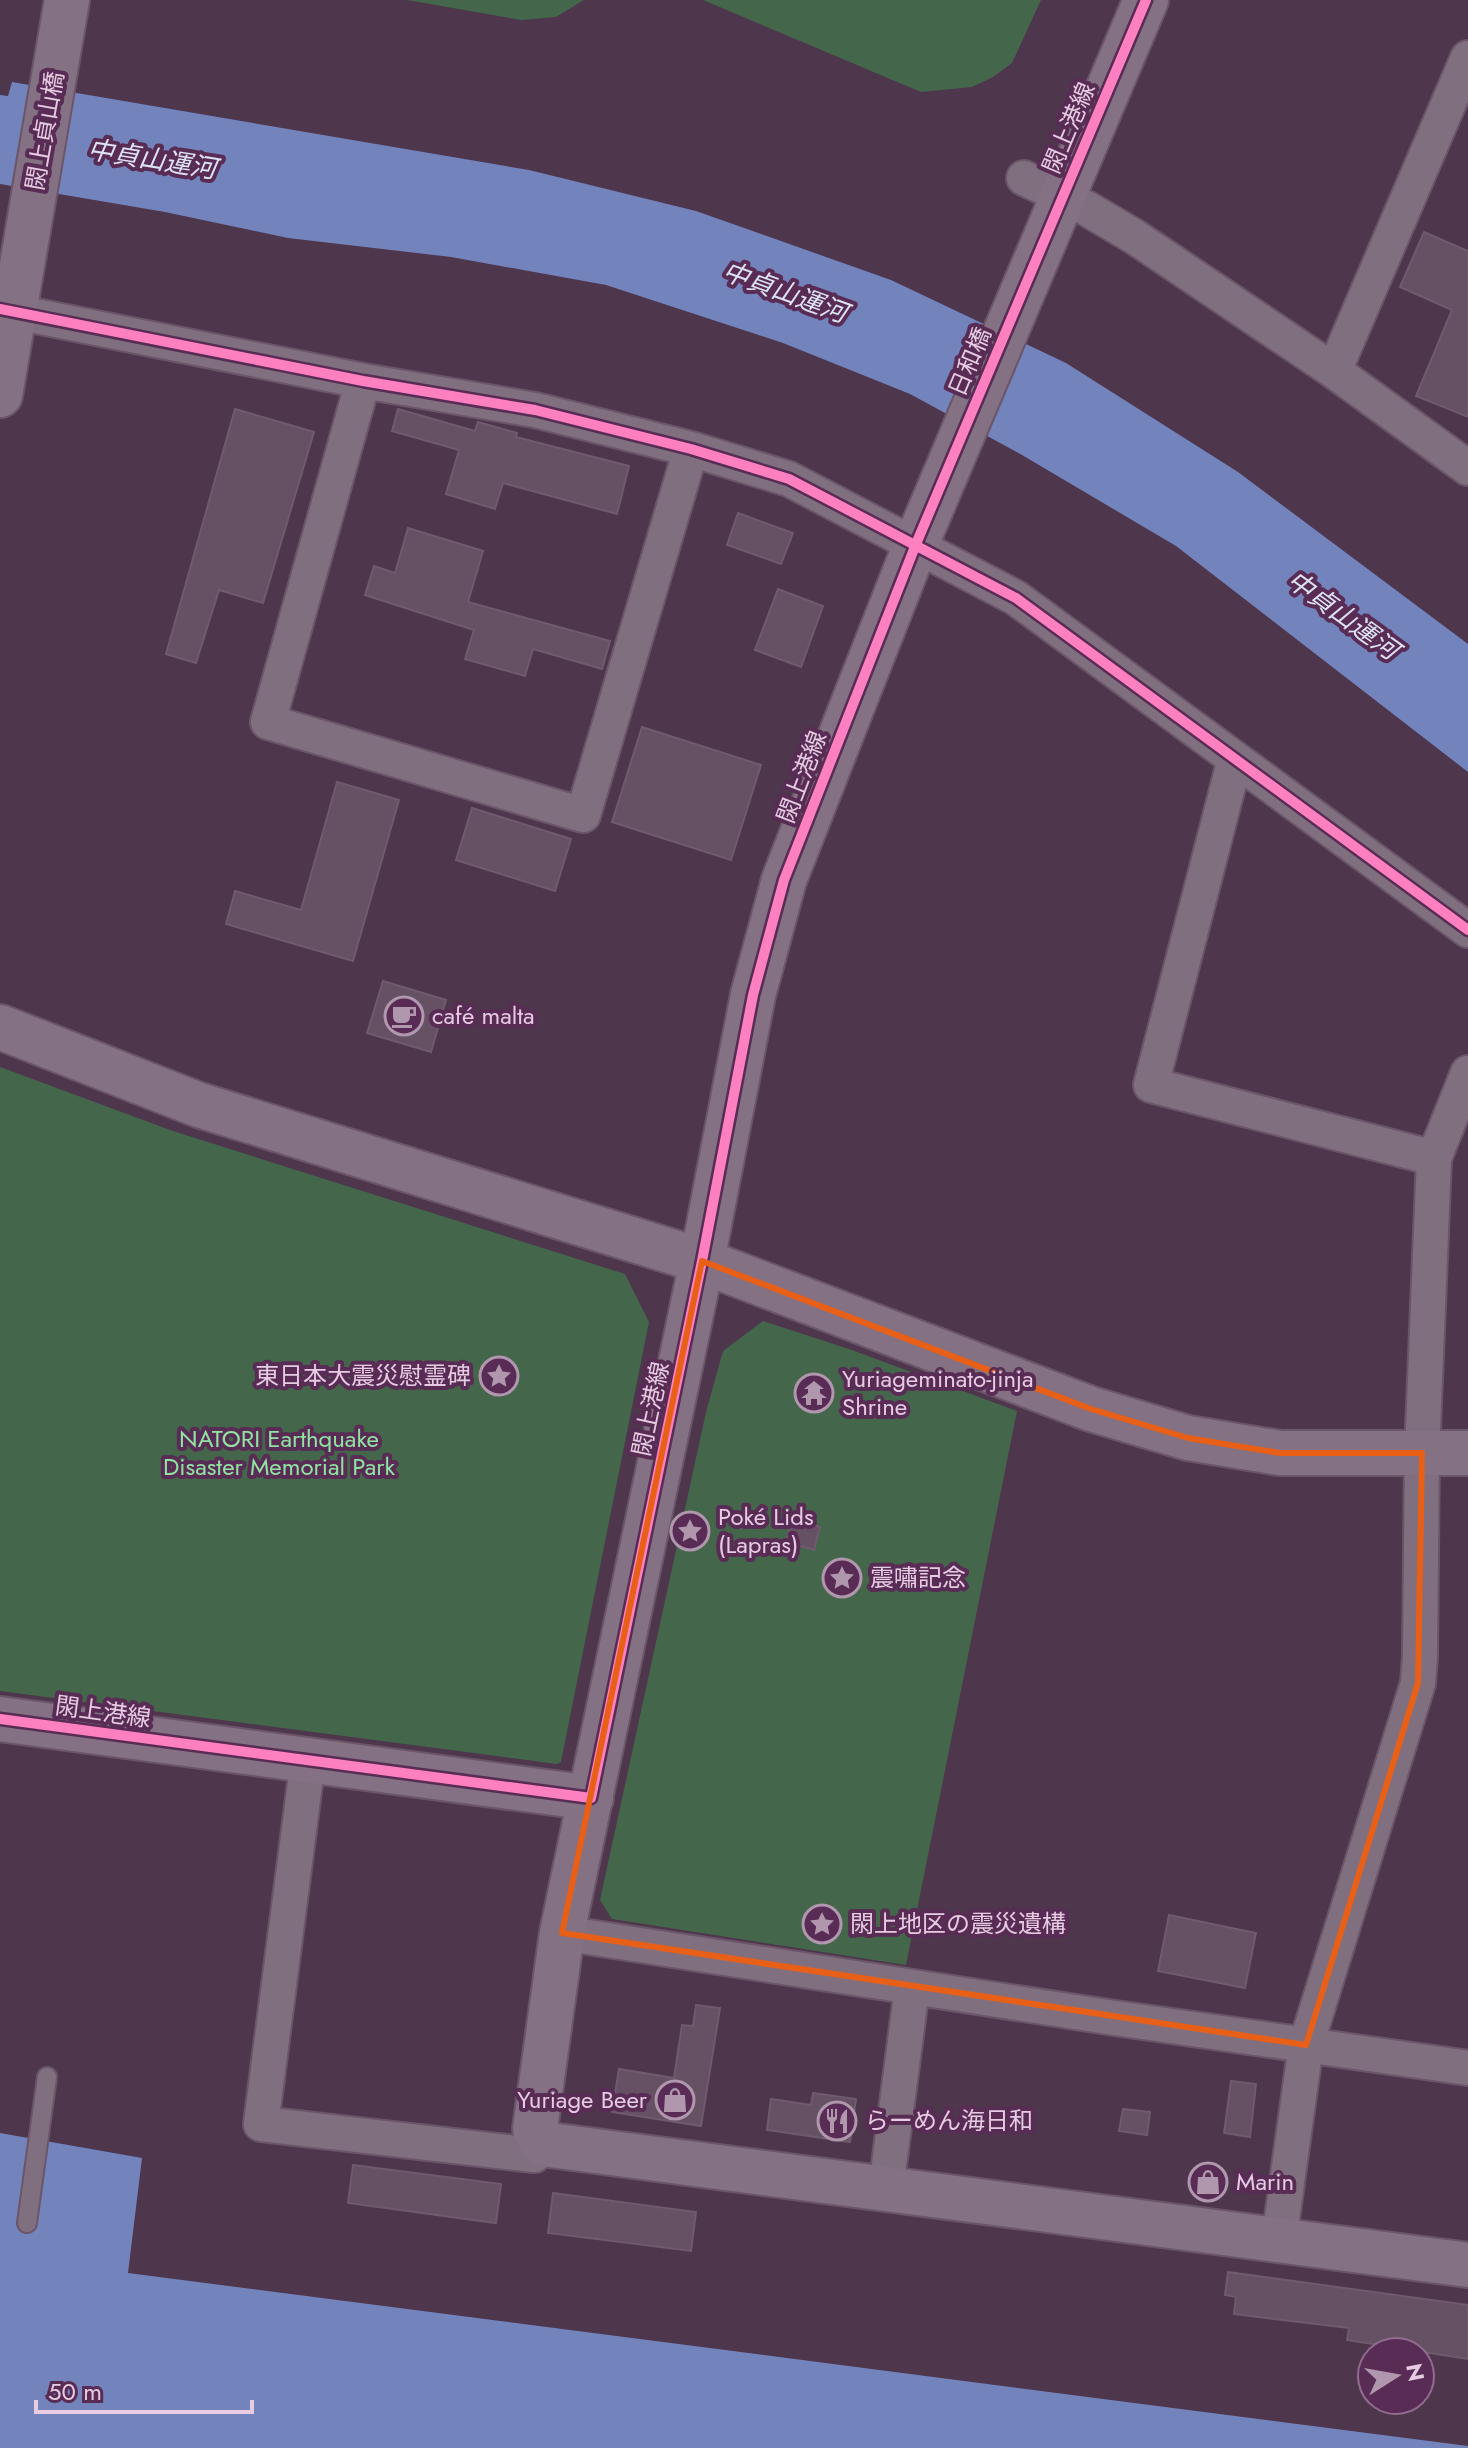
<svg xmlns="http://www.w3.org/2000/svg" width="1468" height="2448" font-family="Jost,'Noto Sans JP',sans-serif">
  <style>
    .green { fill: #44664b }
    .water { fill: #7383bc }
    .building { fill: #655064; stroke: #6f5b6d; stroke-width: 2 }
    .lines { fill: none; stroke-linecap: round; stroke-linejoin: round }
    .lane-casing { stroke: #6b5569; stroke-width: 22 }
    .street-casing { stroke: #6b5569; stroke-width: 38 }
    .secondary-casing { stroke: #6b5569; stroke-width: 48 }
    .lane { stroke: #80707f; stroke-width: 18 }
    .street { stroke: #80707f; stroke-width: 34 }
    .secondary { stroke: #847183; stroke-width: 44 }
    .cycleway-casing { stroke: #582c55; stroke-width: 15 }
    .cycleway { stroke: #ff80c0; stroke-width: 10 }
    .marked { fill: none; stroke: #e85f17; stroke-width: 6; stroke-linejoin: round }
    .labels { text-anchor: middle; stroke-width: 8; stroke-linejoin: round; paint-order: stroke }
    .street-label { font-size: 24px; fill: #e6cbe3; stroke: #582c55 }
    .poi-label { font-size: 24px; fill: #e6cbe3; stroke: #582c55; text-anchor: start }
    .park-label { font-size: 24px; fill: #90e3a1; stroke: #582c55 }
    .water-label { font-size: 26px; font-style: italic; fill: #dde3f5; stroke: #582c55 }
  </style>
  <rect width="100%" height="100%" fill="#4e364d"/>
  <path class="green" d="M407,0H584L556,17L521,20Z
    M703,0H1041L1012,63L993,77L972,87L921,92Z
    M0,1067L173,1131L625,1274L649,1322L561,1762L557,1764L0,1691Z
    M763,1321L849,1349L1017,1411L906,1965L612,1919L600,1900L706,1412L723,1351Z"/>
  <path class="water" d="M12,82L529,170L696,211L891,280L1066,363L1238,472L1468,644V772L1176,546L1022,455L910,394L783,343L606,285L451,257L288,238L165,212L0,184V95L8,96Z
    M0,2133L142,2158L128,2273L1468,2446V2448H0Z"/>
  <path class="building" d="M1424,232L1468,251V417L1416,396L1452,310L1400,287Z
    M235,409L314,432L263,603L219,590L196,663L166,654Z
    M398,409L475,431L478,422L517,433L516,437L629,466L617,514L503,483L495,509L446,494L459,450L392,431Z
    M738,513L793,533L781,564L727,545Z
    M408,528L483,551L468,602L610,641L602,669L533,649L525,676L465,659L474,630L365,595L374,566L395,573Z
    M778,589L823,606L801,667L755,650Z
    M642,727L761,765L731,860L612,822Z
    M337,782L399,800L353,961L226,924L235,891L301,910Z
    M472,808L571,839L555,891L456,860Z
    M383,981L446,1000L431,1052L367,1033Z
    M792,1519L820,1527L814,1550L786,1542Z
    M1169,1915L1256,1933L1245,1988L1158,1971Z
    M696,2005L720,2008L701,2126L612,2112L619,2069L674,2078L682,2025L693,2026Z
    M1231,2081L1256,2084L1250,2137L1224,2133Z
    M813,2093L856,2099L850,2142L767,2130L771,2099L811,2105Z
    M1123,2109L1150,2112L1147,2135L1119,2131Z
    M353,2165L501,2184L496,2223L348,2203Z
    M553,2193L696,2212L691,2251L548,2233Z
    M1228,2272L1468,2305V2359L1347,2340L1349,2328L1234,2314L1236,2297L1225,2295Z"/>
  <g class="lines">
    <g class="lane-casing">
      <path id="lane" d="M27,2223L47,2077"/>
    </g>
    <g class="street-casing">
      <path id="street" d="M1024,178L1086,208L1135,237L1334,371L1468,468
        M0,309L363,381L535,410L691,449L789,479L1016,598L1468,930
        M1334,371L1468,58
        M363,381L268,722L583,815L691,449
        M1235,759L1151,1085L1434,1158
        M308,1760L261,2124L534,2155L543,2143
        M562,1933L1108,2017L1468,2068
        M886,2188L912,1988
        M1279,2240L1306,2045L1418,1683L1420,1656L1422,1453L1434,1158L1468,1073"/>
    </g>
    <g class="secondary-casing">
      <path id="secondary" d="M1146,0L916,544L784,880L753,995L702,1261L562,1933L535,2129L543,2143L550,2145L1468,2265
        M0,395L67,0
        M0,1027L199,1105L702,1261L1091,1409L1188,1438L1280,1453H1468
        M0,1719L591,1798"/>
    </g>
    <use href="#lane" class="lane"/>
    <use href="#street" class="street"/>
    <use href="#secondary" class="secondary"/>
    <g class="cycleway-casing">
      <path id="cycleway" d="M0,309L363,381L535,410L691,449L789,479L1016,598L1468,930
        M0,1719L591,1798L702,1261L753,995L784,880L916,544L1146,0"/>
    </g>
    <use href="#cycleway" class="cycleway"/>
  </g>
  <path class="marked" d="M702,1261L1091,1409L1188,1438L1280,1453H1422L1418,1683L1306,2045L562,1933Z"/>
  <defs>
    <g id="cafe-ring" transform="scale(2)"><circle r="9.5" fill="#582c55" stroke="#b197ae" stroke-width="1.5"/><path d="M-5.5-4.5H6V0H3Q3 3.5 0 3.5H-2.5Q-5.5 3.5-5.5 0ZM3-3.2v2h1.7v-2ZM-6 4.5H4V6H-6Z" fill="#b197ae"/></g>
    <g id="sight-ring" transform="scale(2)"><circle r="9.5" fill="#582c55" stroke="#b197ae" stroke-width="1.5"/><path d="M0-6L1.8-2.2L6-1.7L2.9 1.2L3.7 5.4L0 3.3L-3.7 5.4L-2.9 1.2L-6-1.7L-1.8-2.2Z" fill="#b197ae"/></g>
    <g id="temple-ring" transform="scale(2)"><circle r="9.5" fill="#582c55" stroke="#b197ae" stroke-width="1.5"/><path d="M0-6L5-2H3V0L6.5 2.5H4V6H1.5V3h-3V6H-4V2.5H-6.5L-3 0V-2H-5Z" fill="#b197ae"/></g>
    <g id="shop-ring" transform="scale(2)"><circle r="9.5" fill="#582c55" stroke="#b197ae" stroke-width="1.5"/><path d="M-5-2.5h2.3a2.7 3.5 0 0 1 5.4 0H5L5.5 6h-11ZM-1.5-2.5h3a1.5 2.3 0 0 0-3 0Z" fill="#b197ae"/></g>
    <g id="restaurant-ring" transform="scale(2)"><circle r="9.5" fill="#582c55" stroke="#b197ae" stroke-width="1.5"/><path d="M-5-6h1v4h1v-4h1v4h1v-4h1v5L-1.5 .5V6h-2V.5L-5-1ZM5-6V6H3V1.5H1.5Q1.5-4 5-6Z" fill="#b197ae"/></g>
  </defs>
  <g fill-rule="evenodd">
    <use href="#cafe-ring" x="404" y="1016"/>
    <use href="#sight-ring" x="499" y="1376"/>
    <use href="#temple-ring" x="814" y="1393"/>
    <use href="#sight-ring" x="690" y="1531"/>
    <use href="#sight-ring" x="842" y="1578"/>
    <use href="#sight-ring" x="822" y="1924"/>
    <use href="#shop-ring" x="675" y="2100"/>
    <use href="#restaurant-ring" x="837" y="2121"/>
    <use href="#shop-ring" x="1208" y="2182"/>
  </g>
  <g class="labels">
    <g class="street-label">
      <text transform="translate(1069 128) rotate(-67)" y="8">閖上港線</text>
      <text transform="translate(45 131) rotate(-80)" y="8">閖上貞山橋</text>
      <text transform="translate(970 362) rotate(-67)" y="8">日和橋</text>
      <text transform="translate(802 777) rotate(-69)" y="8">閖上港線</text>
      <text transform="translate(651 1409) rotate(-78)" y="8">閖上港線</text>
      <text transform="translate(103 1712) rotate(8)" y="8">閖上港線</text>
    </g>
    <g class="poi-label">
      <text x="432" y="1024">café malta</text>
      <text x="471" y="1384" text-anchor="end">東日本大震災慰霊碑</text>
      <text x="842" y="1387">Yuriageminato-jinja<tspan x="842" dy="28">Shrine</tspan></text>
      <text x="718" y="1525">Poké Lids<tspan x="718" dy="28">(Lapras)</tspan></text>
      <text x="870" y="1586">震嘯記念</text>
      <text x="850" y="1932">閖上地区の震災遺構</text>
      <text x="647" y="2108" text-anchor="end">Yuriage Beer</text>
      <text x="865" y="2129">らーめん海日和</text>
      <text x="1236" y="2190">Marin</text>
    </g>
    <g class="park-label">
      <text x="279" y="1447">NATORI Earthquake<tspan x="279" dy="28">Disaster Memorial Park</tspan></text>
    </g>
    <g class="water-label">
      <text transform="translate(152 159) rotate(9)" y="9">中貞山運河</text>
      <text transform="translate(785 292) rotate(20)" y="9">中貞山運河</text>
      <text transform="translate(1343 615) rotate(36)" y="9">中貞山運河</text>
    </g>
  </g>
  <g transform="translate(1396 2376) rotate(79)"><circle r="38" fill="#582c55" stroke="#916c8e" stroke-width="2"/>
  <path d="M0-6L14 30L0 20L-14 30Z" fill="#b197ae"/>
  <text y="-12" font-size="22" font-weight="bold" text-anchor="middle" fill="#e6cbe3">N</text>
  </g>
  <path d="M36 2400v12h216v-12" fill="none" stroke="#e6cbe3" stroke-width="4"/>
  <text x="48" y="2400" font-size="24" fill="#e6cbe3" stroke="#582c55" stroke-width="6" paint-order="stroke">50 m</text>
</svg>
